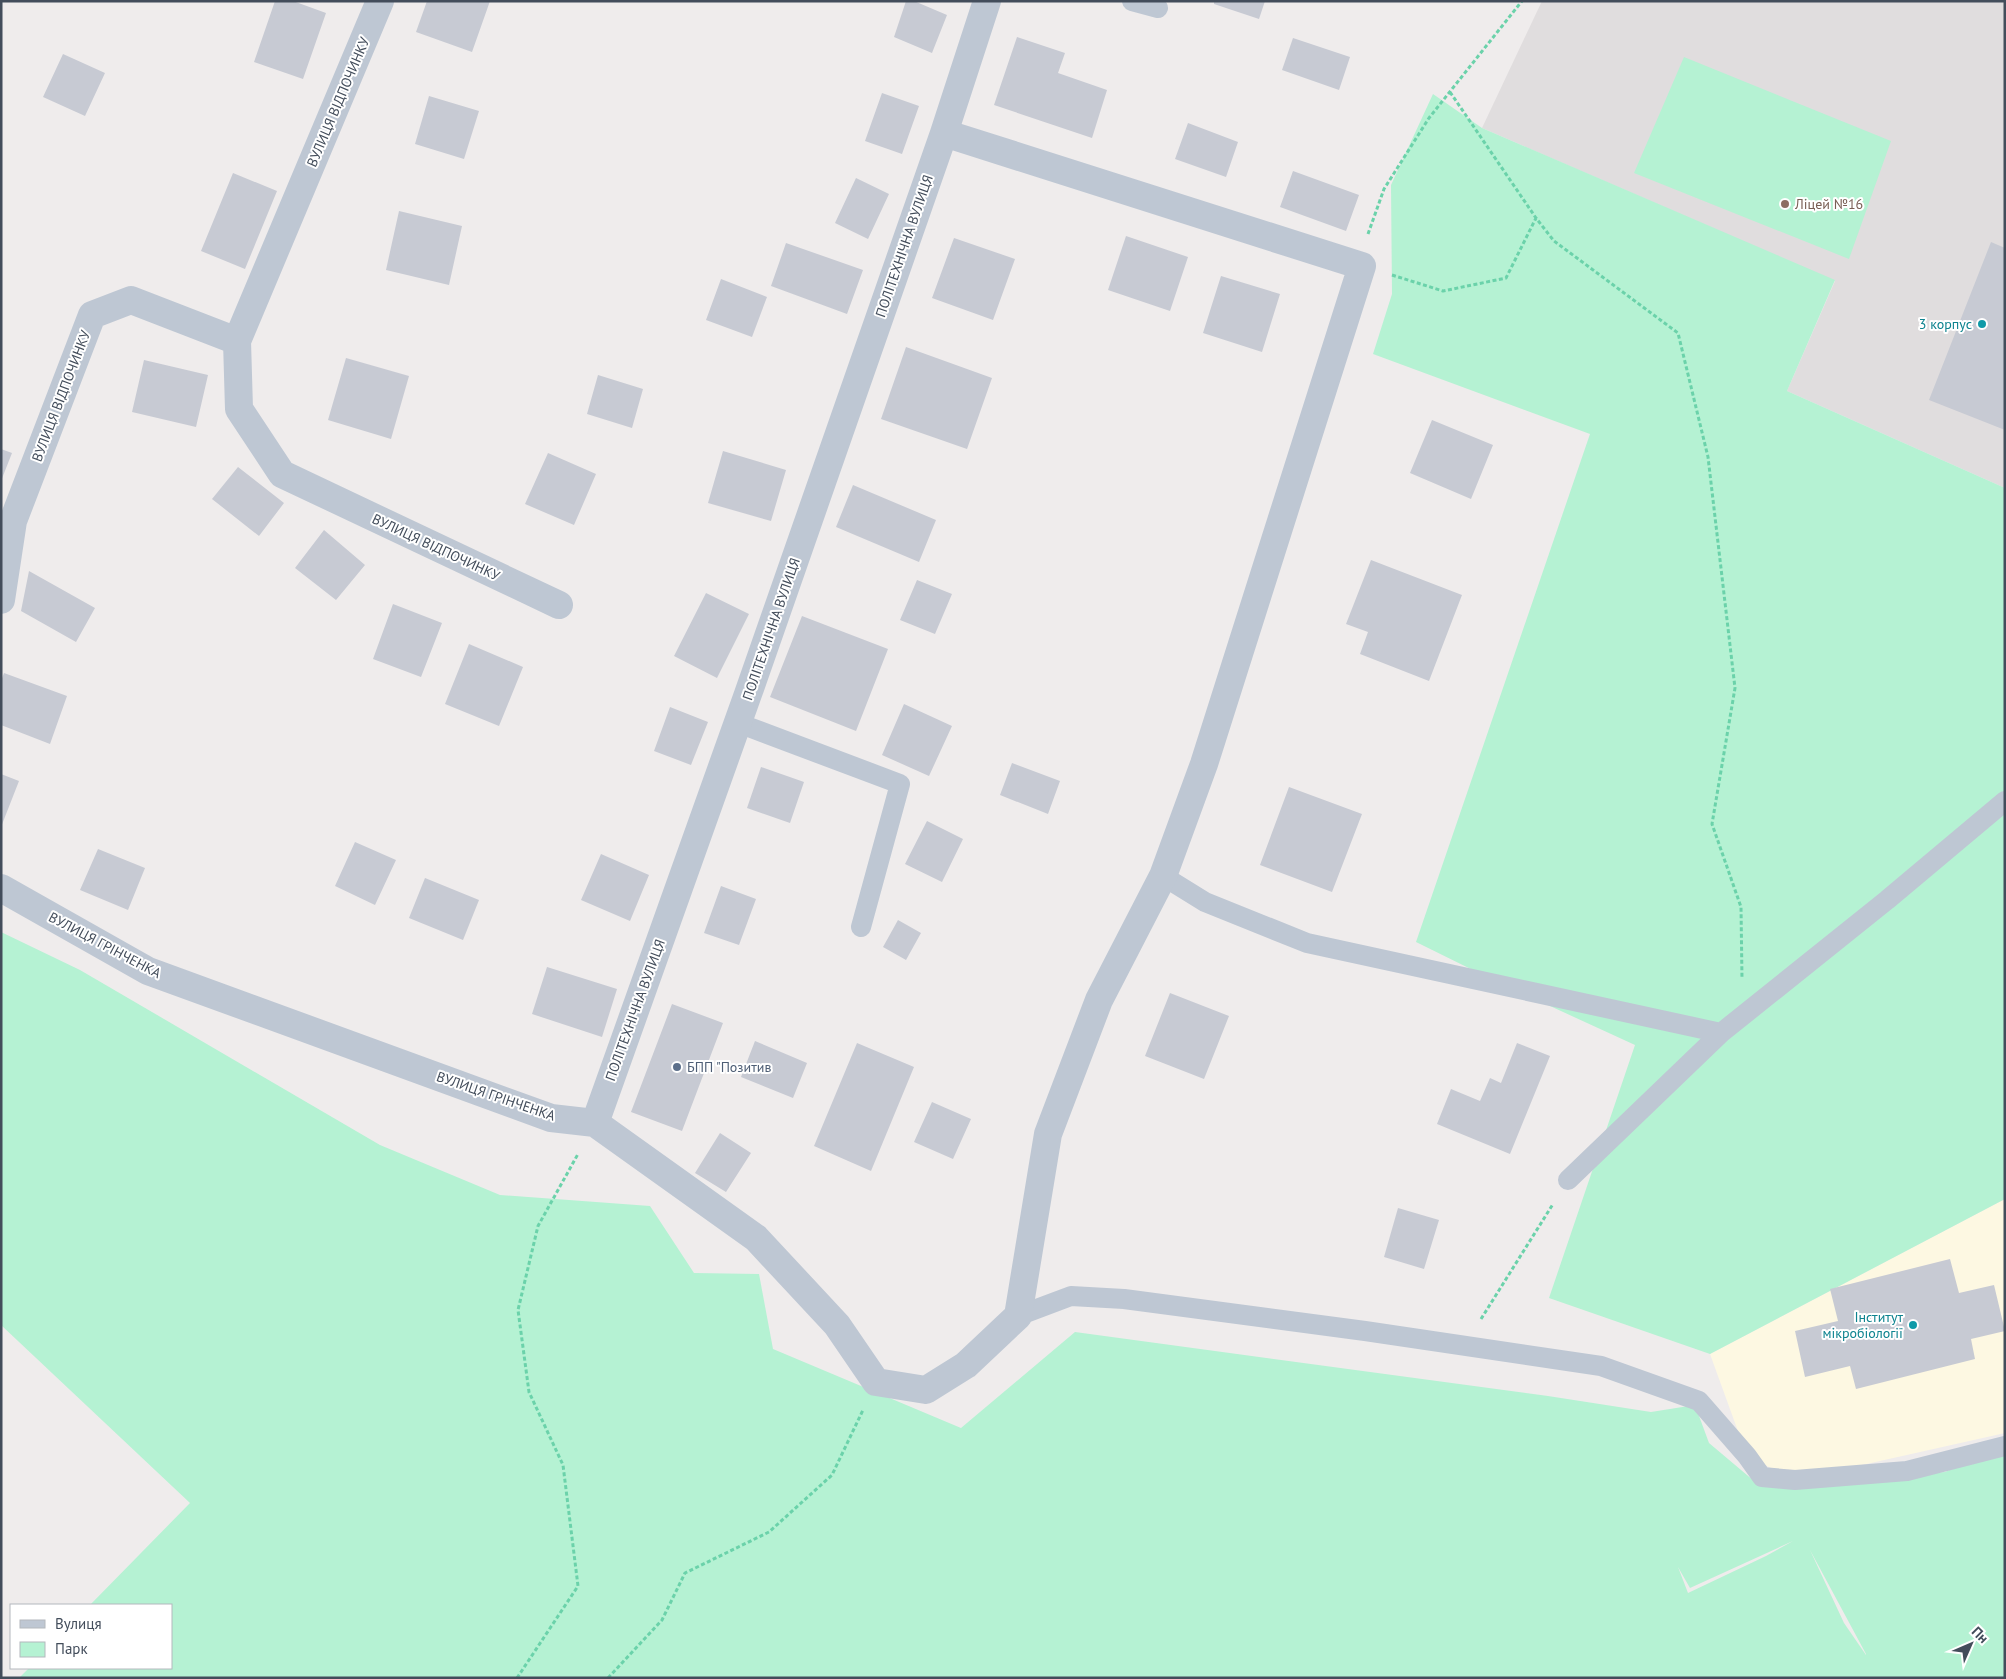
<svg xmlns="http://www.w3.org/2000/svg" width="2006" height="1679" font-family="'PT Sans',sans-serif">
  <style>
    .commercial { fill: #fdf8e2 }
    .education { fill: #e0ddde }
    .green { fill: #b5f2d3; fill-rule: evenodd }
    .building { fill: #c7cad3 }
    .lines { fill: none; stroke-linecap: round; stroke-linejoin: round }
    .path { stroke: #6bd2aa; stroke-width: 3; stroke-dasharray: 4 2.5; stroke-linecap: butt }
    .service { stroke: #bec7d3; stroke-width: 20 }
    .minor { stroke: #bec7d3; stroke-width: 28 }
    .education-dot { fill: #8d6e63; stroke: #fff; stroke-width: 2 }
    .culture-dot { fill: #0f9aa8; stroke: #fff; stroke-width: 2 }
    .service-dot { fill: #5c6f8a; stroke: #fff; stroke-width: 2 }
    .labels { text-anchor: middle; stroke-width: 4; stroke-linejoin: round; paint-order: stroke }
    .street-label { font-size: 14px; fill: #434d5b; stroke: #fff }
    .education-label { font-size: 14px; fill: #785e54; stroke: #fff; text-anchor: start }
    .culture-label { font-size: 14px; fill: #0d838f; stroke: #fff; text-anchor: end }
    .service-label { font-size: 14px; fill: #4e5e75; stroke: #fff; text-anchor: start }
  </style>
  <rect width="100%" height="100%" fill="#efecec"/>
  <path class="commercial" d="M2005,1199V1433L1795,1480L1747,1456L1710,1354Z"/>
  <path class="education" d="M1542,1H2005V488L1787,391L1835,281L1482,128Z"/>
  <path class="green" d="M1684,57L1891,141L1849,259L1634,173Z
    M1433,94L1482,128L1835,280L1787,391L2005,488V1199L1710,1354L1549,1298L1635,1045L1489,978L1416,942L1590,434L1373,354L1392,294L1391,185Z
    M1,932L80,970L380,1145L500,1195L650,1206L694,1273L759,1274L773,1349L961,1428L1075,1332L1548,1396L1651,1412L1695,1405L1709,1443L1760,1486L1945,1472L2004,1446L2005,1678H19L29,1668H171V1605H90L190,1503L1,1325ZM1793,1541L1766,1556L1688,1593L1678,1567L1690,1588ZM1810,1550L1866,1654V1655L1844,1623Z"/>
  <path class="building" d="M275,1H293L326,13L303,79L254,62Z
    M427,1H490L472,52L416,32Z
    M906,1H914L947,15L932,53L894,37Z
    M1214,1H1265L1259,19L1214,4Z
    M1017,37L1065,53L1058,73L1107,90L1092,138L994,105Z
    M1293,38L1350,57L1339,90L1282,70Z
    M63,54L105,73L85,116L43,97Z
    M882,93L919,106L902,154L865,141Z
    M429,96L479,111L464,159L415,144Z
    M1188,123L1238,142L1226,177L1175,159Z
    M1293,171L1359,195L1346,231L1280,207Z
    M233,173L277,191L245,269L201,251Z
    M856,178L889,194L868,239L835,223Z
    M399,211L462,226L449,285L386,270Z
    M1126,236L1188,257L1170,311L1108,290Z
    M954,238L1015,259L993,320L932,298Z
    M1991,242L2005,248V430L1929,400Z
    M786,243L863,270L847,314L771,286Z
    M1221,276L1280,294L1262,352L1203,333Z
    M721,279L767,297L752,337L706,320Z
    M906,347L992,378L967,449L881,419Z
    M346,358L409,376L391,439L328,420Z
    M144,360L208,375L196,427L132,412Z
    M598,375L643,389L632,428L587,414Z
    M1432,420L1493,445L1471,499L1410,473Z
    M1,449L12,453L1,481Z
    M723,451L786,470L771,521L708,503Z
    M548,453L596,474L574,525L525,504Z
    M238,467L284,503L259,536L212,499Z
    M853,485L936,520L919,562L836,527Z
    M324,530L365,565L336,600L295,568Z
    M1371,560L1462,595L1429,681L1360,654L1368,632L1346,624Z
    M29,571L95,608L76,642L21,611Z
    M917,580L952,594L935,634L900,620Z
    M706,593L749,614L717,678L674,656Z
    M393,604L442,623L421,677L373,659Z
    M802,616L888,649L856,731L770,697Z
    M469,644L523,667L499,726L445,704Z
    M4,673L67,696L50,744L1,725V681Z
    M904,704L952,726L929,776L882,755Z
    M670,707L708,722L691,765L654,751Z
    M1012,763L1060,781L1048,814L1000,795Z
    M761,767L804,782L790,823L747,808Z
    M1,774L19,781L1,827Z
    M1289,787L1362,814L1332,892L1260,865Z
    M927,821L963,839L942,882L905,864Z
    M355,842L396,860L375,905L335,886Z
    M98,849L145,868L128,910L80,890Z
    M601,854L649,875L630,921L581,900Z
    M425,878L479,900L463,940L409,918Z
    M721,886L756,899L739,945L704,933Z
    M898,920L921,933L906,960L883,947Z
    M547,967L617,989L602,1037L532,1014Z
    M1170,993L1229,1016L1204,1079L1145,1056Z
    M672,1004L723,1023L682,1131L631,1112Z
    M755,1041L807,1063L793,1098L741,1077Z
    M857,1043L914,1067L871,1171L814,1146Z
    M1517,1043L1550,1056L1510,1154L1437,1124L1451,1089L1480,1101L1490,1078L1501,1083Z
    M932,1102L971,1119L953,1159L914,1142Z
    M720,1133L751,1153L726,1192L695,1173Z
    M1398,1208L1439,1220L1424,1269L1384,1257Z
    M1950,1259L1959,1293L1994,1285L2005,1331L1971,1339L1975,1359L1856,1389L1850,1366L1805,1377L1795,1331L1838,1321L1830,1289Z"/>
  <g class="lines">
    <path class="path" d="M1450,92L1536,218L1554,241L1678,333L1708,457L1735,688L1712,824L1741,907L1742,979
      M1368,234L1384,189L1429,118L1522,1
      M1392,275L1443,291L1506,278L1536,218
      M1481,1319L1553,1204
      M517,1678L578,1586L563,1465L529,1392L518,1310L538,1226L578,1154
      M608,1678L662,1620L685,1573L769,1532L832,1475L863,1410"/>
    <path class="service" d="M1132,1L1158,8
      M738,723L900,784L861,927
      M1163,876L1205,902L1307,943L1721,1033
      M1568,1180L1721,1033L1887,900L2005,801
      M1018,1316L1071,1296L1124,1299L1365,1331L1601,1366L1699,1401L1747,1456L1762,1477L1795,1480L1907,1471L2005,1446"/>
    <path class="minor" d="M380,1L237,341L239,409L282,474L559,605
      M944,133L987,1
      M1,600L13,521L92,315L131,300L237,341
      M1,888L148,971L551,1118L595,1123L756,1238L837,1325L876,1382L926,1390L966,1365L1018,1316L1048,1134L1099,1000L1163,876L1204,764L1362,266L944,133L748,694L595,1123"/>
  </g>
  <circle class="education-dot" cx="1785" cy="204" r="5"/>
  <g class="culture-dot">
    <circle cx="1982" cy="324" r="5"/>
    <circle cx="1913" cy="1325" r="5"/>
  </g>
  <circle class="service-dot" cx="677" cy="1067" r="5"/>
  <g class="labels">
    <g class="street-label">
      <text transform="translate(338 102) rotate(-67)" y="5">ВУЛИЦЯ ВІДПОЧИНКУ</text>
      <text transform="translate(904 246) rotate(-71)" y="5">ПОЛІТЕХНІЧНА ВУЛИЦЯ</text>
      <text transform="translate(61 396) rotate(-69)" y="5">ВУЛИЦЯ ВІДПОЧИНКУ</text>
      <text transform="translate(436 547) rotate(25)" y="5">ВУЛИЦЯ ВІДПОЧИНКУ</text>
      <text transform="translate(771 629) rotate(-71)" y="5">ПОЛІТЕХНІЧНА ВУЛИЦЯ</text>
      <text transform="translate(105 945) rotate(28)" y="5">ВУЛИЦЯ ГРІНЧЕНКА</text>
      <text transform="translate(635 1010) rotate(-70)" y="5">ПОЛІТЕХНІЧНА ВУЛИЦЯ</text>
      <text transform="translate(496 1096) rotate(19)" y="5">ВУЛИЦЯ ГРІНЧЕНКА</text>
    </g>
    <g class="education-label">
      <text x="1795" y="209">Ліцей №16</text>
    </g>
    <g class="culture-label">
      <text x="1972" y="329">3 корпус</text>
      <text x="1903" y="1322">Інститут<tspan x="1903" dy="16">мікробіології</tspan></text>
    </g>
    <g class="service-label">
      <text x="687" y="1072">БПП "Позитив</text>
    </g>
  </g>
  <rect width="2006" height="1679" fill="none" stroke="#434d5b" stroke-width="5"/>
  <rect x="10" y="1604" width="162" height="65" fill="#ffffff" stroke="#b4b8bd"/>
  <rect x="20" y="1620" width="25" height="8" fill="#bec7d3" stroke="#b4b8bd"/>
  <text x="55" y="1629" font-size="15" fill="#434d5b">Вулиця</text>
  <rect x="20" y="1642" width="25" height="15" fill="#b5f2d3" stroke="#b4b8bd"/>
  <text x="55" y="1654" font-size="15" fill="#434d5b">Парк</text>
  <g transform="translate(1971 1644) rotate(45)" stroke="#ffffff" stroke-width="4" paint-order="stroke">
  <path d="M0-4L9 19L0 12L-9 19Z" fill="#434d5b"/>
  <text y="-8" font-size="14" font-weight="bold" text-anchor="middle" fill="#434d5b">Пн</text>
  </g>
</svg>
